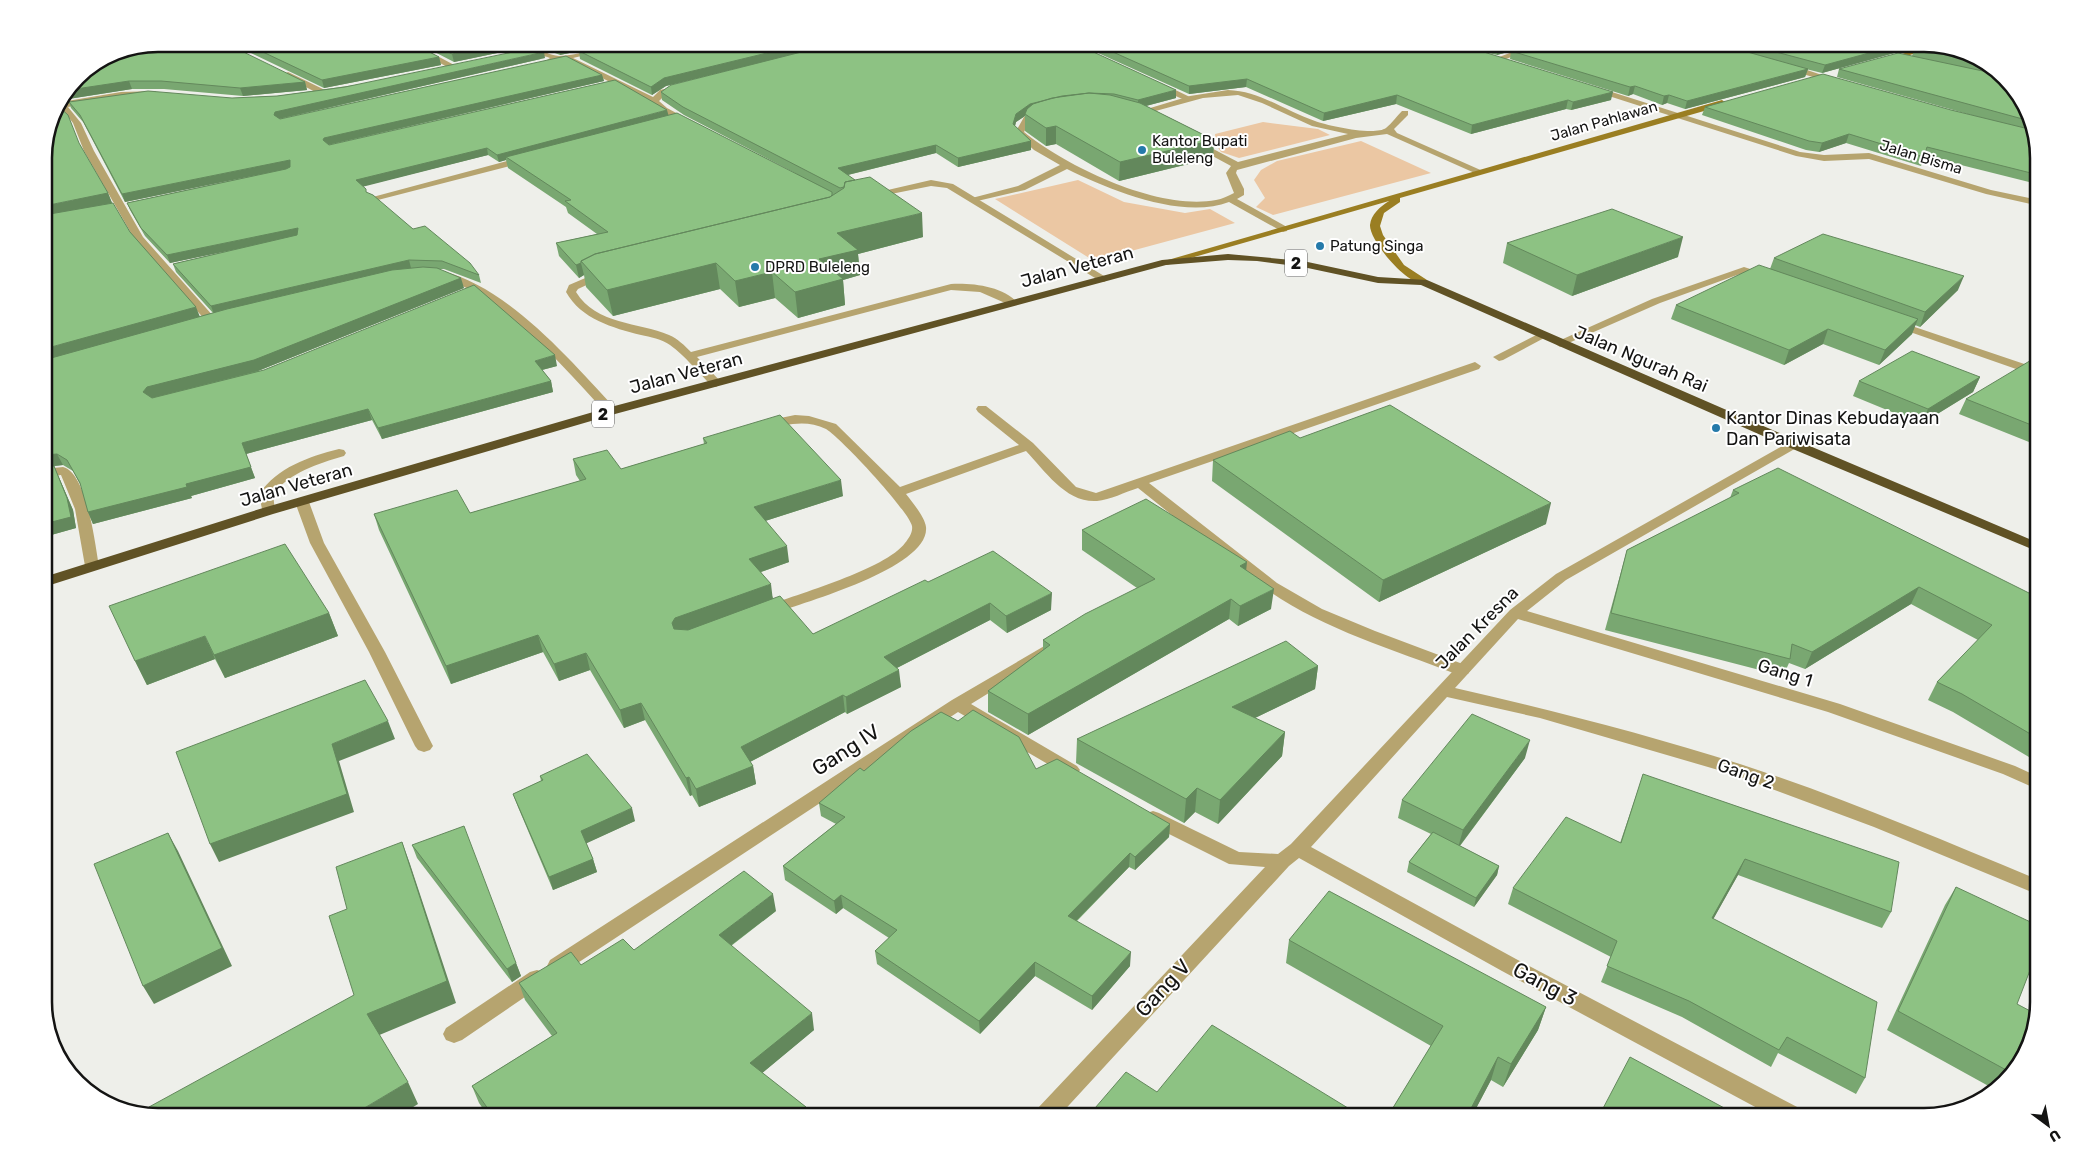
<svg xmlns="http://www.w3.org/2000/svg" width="2083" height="1160" font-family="Rubik,sans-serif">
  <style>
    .green { fill: #ebc7a3 }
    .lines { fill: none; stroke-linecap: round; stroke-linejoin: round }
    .lane { fill: #b6a46f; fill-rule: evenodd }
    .street { fill: #b6a46f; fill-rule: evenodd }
    .secondary { fill: #9a7e22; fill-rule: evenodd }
    .highway { fill: #605225; fill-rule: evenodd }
    .wall { fill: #79a771 }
    .shaded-wall { fill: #63885c }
    .building { fill: #8dc283; stroke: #63885c }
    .poi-dot { fill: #257aaa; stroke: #fff; stroke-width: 2 }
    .labels { text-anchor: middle; stroke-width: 4; stroke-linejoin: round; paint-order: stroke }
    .far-street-label { font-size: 15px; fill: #141413; stroke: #fff }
    .far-poi-label { font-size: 15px; fill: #141413; stroke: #fff; text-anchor: start }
    .shield { fill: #fff; stroke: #5a5a5a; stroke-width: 1 }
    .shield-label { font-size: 16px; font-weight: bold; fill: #141413 }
    .street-label { font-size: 18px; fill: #141413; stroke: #fff }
    .poi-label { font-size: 18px; fill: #141413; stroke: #fff; text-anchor: start }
    .near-street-label { font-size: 21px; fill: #141413; stroke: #fff }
    .rim { fill: none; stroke: #141413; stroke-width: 2.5 }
  </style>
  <rect width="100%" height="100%" fill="#eeefea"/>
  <path class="green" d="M1263,122L1318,129L1330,135L1239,158L1221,152L1216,145L1215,134Z
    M1361,141L1431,173L1273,215L1256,207L1265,198L1254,180L1261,170L1277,161Z
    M1078,180L1124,202L1185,213L1210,209L1235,223L1094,261L995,199Z"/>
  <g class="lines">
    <path class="lane" d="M1228,90C1260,91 1285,111 1315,121C1328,126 1375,136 1386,128C1392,123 1397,116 1402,111H1408V115L1394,129L1397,133L1485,172L1477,174L1387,134L1356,138L1237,170L1236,173L1244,189V195L1237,199L1287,227V231L1283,232L1229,202C1182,220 1110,190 1067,169L1025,190L973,202L968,199L1018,186L1060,165L1034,150L1015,133L1024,117L1042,110L1045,111V115L1030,121L1024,132C1067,167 1159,211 1216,200C1222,199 1228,196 1234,193L1226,173L1231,166L1194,146V142H1200L1238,162L1348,134L1312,126L1262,103L1238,95L1203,98L1141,115L1137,112L1190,96Z
      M604,270L609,273L608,275L578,289L576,292C596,325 639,322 669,335C678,339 684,345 691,352L951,284C973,283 1002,286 1018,303L1012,306L980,292L951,290L697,357L722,383L716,387L712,386C698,372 685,356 670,345C662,339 650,337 641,335C613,328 581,319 566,292L569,285Z
      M1542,332L1548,335L1546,337L1503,360L1499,361L1493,357Z
      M1475,362L1481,366L1479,369L1149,483L1277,583L1322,609L1375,631L1468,666L1470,670L1468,674H1456C1392,649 1322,629 1266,589C1222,557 1180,521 1138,488C1125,492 1110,500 1097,501C1066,503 1045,471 1026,451L906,494C912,502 925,517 926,527C930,567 806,602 774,613H764L761,610L764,607C797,594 886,569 905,543C909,538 913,532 912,526C909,511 840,437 826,429C806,419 786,425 766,429L761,428L760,425L761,422L795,415L809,416L836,424L900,487L1019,445L978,412L976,409L978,406H986L1033,443L1076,487L1096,493Z"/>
    <path class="street" d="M406,44H415L456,66L449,68Z
      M492,44H501L518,54L511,56Z
      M617,44H631L573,58L653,97L660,90L682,85V89L666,94L659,101L667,108L693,122V126C680,128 661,111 651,103L565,59L551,62L547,60L550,58C541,54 529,57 522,52C535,43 547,56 559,56C576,56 601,47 617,44Z
      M1533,44H1543L1501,61L1494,59Z
      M1899,44H1912L1929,49L1925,51Z
      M1786,65H1792L1840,81L1833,83L1786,69Z
      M288,72L327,91L328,93L321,95L285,76L284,74Z
      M1155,83H1161L1194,99L1187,101L1155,87Z
      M1593,86L1800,152L1824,155L1869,153L1991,190L2039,200V206L1986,194L1869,159L1824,161L1796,156L1590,90L1589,88Z
      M156,91V95H153L121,96L68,107L81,123L94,151L143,237L214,317V321H206L135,240L84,151L73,123L66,114L56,108L61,102L121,92Z
      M526,156L529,157V161L374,201L369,198Z
      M931,180L953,184L1109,279L1104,282L1100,281L947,188L931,186L871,198L866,195Z
      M1744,267L1772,276L1767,279L1744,273L1737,275L1660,303L1564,345L1560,347L1554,343L1652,299Z
      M442,271C508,287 570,360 615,408L617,411L615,414H607C559,362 507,299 438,276L437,274Z
      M1894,320L2039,369V377L1890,325V321Z
      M1793,440L1800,444L1798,447L1566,580L1527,611L1840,704L2015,766L2039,777V790L2003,774L1828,712L1518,619L1455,688C1552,710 1649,735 1743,765C1844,798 1942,840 2039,880V895L1874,827L1732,774L1540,718L1447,697L1311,847L1516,959L1801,1109L1804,1116H1772L1502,971L1299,858L1289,866L1059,1116H1034L1037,1109L1265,867L1229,864L1147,823L1144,818L1147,813L1153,811L1159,813L1239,852L1278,854L1291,844L1510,610L1556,574Z
      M339,449L344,450L346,453L344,456C317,464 291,472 273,494L275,511L268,515L263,514L259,494C278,467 308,457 339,449Z
      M63,467C87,473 95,544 99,566L97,569L92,570L85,566L75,509L61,475L44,477V469Z
      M302,498L309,502L324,543L385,652L433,746L430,750L424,752L418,750L415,746L369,652L310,543L295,502Z
      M1046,645L1052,646L1054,650L1052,654L971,704L1077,766L1080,770L1077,774L1071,776L1065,774L958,712L564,972L557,974L550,972L547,966L550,960L952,700Z
      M537,970L544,972L547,978L544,984L462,1040L454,1043L446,1040L443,1034L446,1028L530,972Z"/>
    <path class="secondary" d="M1930,45L1936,47L1887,62L1883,60Z
      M1722,100L1726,103L1725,105L1400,198V202L1384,213L1380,226L1383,235L1404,265L1427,280V284C1410,289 1369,241 1370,225C1371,214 1380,207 1389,201L1170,264L1166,265L1161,262Z"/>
    <path class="highway" d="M1228,254L1303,261L1378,277L1427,280L1798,441L2039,543V552L1788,447L1421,285L1378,283L1303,267L1257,261L1228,260L1166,265L615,414L273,514L44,587V577L263,508L607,408L1162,260Z"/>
  </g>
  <path class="wall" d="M232,44H414L439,57L441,65L324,88Z
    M419,44H500L502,52L454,62Z
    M504,44H1076L1176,98L1146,106L1214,140L1213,158L1119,181L1056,144L1046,146L1025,131V116L1016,122L1015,126L1031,141V150L958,167L936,153L848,175L923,237L858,254L860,275L843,280L845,305L798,318L775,298L739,307L720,289L613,316L586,287L584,275L579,278L559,256L556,243L597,234L568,213L566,207L508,168L506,160L499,162L488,155L363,186L367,193L413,229L479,275L481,283L444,269H439L464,288L258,371L557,366L542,370L551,381L553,392L382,439L372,420L246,454L255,478L191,496L192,498L93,524L88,512L81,486L73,471L63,465L54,466L73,510L76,528L44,537L79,144L108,193L112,203L130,232L200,317L213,313L176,272L173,264L253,245L170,263L145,236L130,210L127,203L265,173L125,202L83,122L71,108L69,102L232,98L277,96L545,58L280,119L602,75L604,81L329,145L668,115L797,174L684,115L662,100L661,92L747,66L666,86L652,95L580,59L579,51L560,55L542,48L515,50Z
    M1078,44H1911L1909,49L1822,73L1802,68L1808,69L1805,77L1685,109L1667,103L1662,105L1633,94L1628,96L1510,59L1511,51L1497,55L1484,52L1611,100L1571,110L1566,109L1471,134L1396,104L1323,121L1246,87L1189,94Z
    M1915,48L1982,59L2024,101L2039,151V183L2037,184L1925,156L1921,166L1846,143L1819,152L1806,150L1702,115L1705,107L1951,110L1985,119L1837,77L1839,69L1912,56Z
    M77,77L305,82L307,90L243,96L164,89H132L62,100Z
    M1507,243L1678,257L1572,296L1503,263Z
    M1774,258L1958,290L1920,327L1915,325L1912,334L1879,365L1823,344L1784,365L1671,319L1676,305L1770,269Z
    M2039,361V446L1959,414L1966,399Z
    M1980,377L1973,392L1921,424L1853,396L1859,381Z
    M703,438L843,496L765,521L789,562L761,572L773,598L813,634L928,582L1051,610L1007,633L990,620L897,668L901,687L847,714L845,712L750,762L753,766L756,784L699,807L692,795L690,796L645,720L624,728L590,670L559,681L543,652L451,684L379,530L374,514L470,513L580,481L576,475L573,459L621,469L704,444Z
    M1300,438L1546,524L1379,602L1212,481L1213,460Z
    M1733,490L2039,598V763L1953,712L1928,700L1937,682L1978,640L1911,604L1805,669L1789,663L1783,676L1605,630L1627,550L1730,498Z
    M1082,530L1246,570L1271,609L1238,626L1229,619L1028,735L988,712V691L1043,650V640L1137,588L1082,550Z
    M329,613L338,636L225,678L215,659L147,685L135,661Z
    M1318,666L1315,689L1255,718L1285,732L1282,756L1218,824L1195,812L1184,823L1076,763L1077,739Z
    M1525,758L1460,846L1499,866L1497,875L1474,907L1407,872L1409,862L1431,834L1398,818L1402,800Z
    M1036,769L1170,824L1169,837L1135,870L1129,867L1077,921L1130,966L1092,1010L1035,976L980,1034L877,964L875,951L889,938L843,908L836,914L785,880L783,866L836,824L821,816L819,803L864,771Z
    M540,776L635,821L586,843L593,859L597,872L553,890L518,807L513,794L541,781Z
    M1638,790L1891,912L1882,928L1738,875L1713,919L1865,1078L1856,1094L1778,1053L1771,1067L1682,1017L1601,982L1611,957L1508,904L1513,888L1620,843Z
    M412,845L516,963L521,976L512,982L417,858Z
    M1956,887L2017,1004L2008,1071L1999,1084L1994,1089L1887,1030L1945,905Z
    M776,911L731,946L814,1030L762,1073L806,1107L808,1116H488L479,1103L472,1086L552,1036L525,1000L519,983Z
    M1289,940L1546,1007L1538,1030L1503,1087L1491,1080L1472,1116H1390L1391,1111L1431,1046L1286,963Z"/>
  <path class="shaded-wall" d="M500,44L502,52L454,62L452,54Z
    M514,44H541L542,48L515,50Z
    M574,44H611L560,55L559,47Z
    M804,44H836L666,86L652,95L651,87L664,78Z
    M1511,44H1537L1497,55L1498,47Z
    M1902,44H1911L1909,49L1822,73L1825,65Z
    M544,52L545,58L278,119L274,115L275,112Z
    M439,57L441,65L324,88L322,80Z
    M1808,69L1805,77L1685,109L1687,101Z
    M602,75L604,81L327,145L323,140L324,138Z
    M1247,79L1246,87L1189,94V86Z
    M129,81L132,89L62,100L69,90Z
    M305,82L307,90L243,96L240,88Z
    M1635,86L1633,94L1628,96L1630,87Z
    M1176,90V98L1138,108V100Z
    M1613,92L1611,100L1571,110L1573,102Z
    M1089,93L1025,114V116L1016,122L1013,133V124L1016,114L1030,104L1062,96Z
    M1397,95L1396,104L1323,121L1324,113Z
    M1669,95L1667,103L1662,105L1664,96Z
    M1568,100L1566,109L1471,134L1472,125Z
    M667,110L669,117L506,157V160L499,162L497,155Z
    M1056,126V144L1046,146V128Z
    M1849,134L1846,143L1819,152L1822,143Z
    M1214,140L1213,158L1119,181L1120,162Z
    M1031,141V150L958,167V158Z
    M936,145V153L839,177L838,168Z
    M487,148L488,155L358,188L356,180Z
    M290,160L292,168L125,202L122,194Z
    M108,193L112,203L44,216V206Z
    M922,213L923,237L858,254L860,275L843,280L845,305L798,318L795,292L819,259L837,233Z
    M298,228L300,236L170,263L167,255Z
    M1683,237L1678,257L1572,296L1577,275Z
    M409,260L411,268L214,314L211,306Z
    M581,263L584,275L579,278L576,265Z
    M716,263L720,289L613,316L607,290Z
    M772,272L775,298L739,307L735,281Z
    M1964,276L1958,290L1920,327L1925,312Z
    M461,278L464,288L258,371L152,398L143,392L147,387Z
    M196,307L200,317L44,361V349Z
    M1918,319L1912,334L1879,365L1885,350Z
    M1828,329L1823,344L1784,365L1789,350Z
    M555,355L557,366L538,371L535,361Z
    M1980,377L1973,392L1921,424L1928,409Z
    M551,381L553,392L382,439L378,428Z
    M368,409L372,420L246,454L255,478L191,496L192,498L93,524L88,512L186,484L242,443Z
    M57,454L63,465L54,466L73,510L76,528L44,537V455Z
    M841,480L843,496L756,524L754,507Z
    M1551,503L1546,524L1379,602L1383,580Z
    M787,546L789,562L752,575L749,559Z
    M1247,562L1245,582L1240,566Z
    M771,584L773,601L675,640L672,623L675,618Z
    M1919,587L1911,604L1805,669L1812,652Z
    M1274,589L1271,609L1238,626L1240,606Z
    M1052,593L1051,610L1007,633L1006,616Z
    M1231,599L1229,619L1028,735V714Z
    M990,603V620L885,674L884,657Z
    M329,613L338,636L225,678L214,655Z
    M538,635L543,652L451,684L446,666Z
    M205,636L215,659L147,685L135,661Z
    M586,653L590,670L559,681L554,664Z
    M1318,666L1315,689L1230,730L1232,707Z
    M899,670L901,687L847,714L846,697Z
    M843,695L845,712L744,765L741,747Z
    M641,703L645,720L624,728L620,710Z
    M388,721L395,739L339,761L354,812L219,862L210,844L332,744Z
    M1285,732L1282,756L1218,824L1220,800Z
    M1530,740L1525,758L1458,848L1463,830Z
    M753,766L756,784L699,807L696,789Z
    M689,777L692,795L690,796L686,778Z
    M1197,788L1195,812L1184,823L1186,799Z
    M632,808L635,821L585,844L581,831Z
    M1170,824L1169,837L1135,870V857Z
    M168,833L178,851L232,966L154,1004L143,986Z
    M402,842L410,864L456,1003L377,1036L367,1014Z
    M1130,853L1129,867L1068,929V916Z
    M593,859L597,872L553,890L549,877Z
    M1745,859L1738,875L1705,934L1712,918Z
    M1499,866L1497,875L1474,907L1476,898Z
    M44,874L46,893L44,894Z
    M773,894L776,911L722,952L719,935Z
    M841,895L843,908L836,914L834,901Z
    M1131,952L1130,966L1092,1010V996Z
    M1035,962V976L980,1034L979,1021Z
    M516,963L521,976L512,982L507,969Z
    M1546,1007L1538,1030L1503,1087L1511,1064Z
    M812,1013L814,1030L754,1080L750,1063Z
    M1498,1057L1491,1080L1472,1116H1467Z
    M408,1082L418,1104L399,1116H351Z
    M806,1107L808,1116H796Z"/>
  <path class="building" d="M158,44H227L305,82L240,88L161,81H129L69,90L77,77L115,52Z
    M246,44H414L439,57L322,80Z
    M432,44H500L452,54Z
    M549,44H574L559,47Z
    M607,44H804L664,78L651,87L579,51Z
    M833,44H1076L1176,90L1138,100L1114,94L1089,93L1062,96L1030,104L1016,114L1013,124L1031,141L958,158L936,145L838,168L855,180L845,182L844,187L840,188L683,107L661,92L671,85Z
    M1095,44H1458L1613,92L1573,102L1568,100L1472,125L1397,95L1324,113L1247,79L1189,86Z
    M1485,44H1511L1498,47Z
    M1530,44H1719L1808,69L1687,101L1669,95L1664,96L1635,86L1630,87L1511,51Z
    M1746,44H1902L1825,65Z
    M1927,44L1982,59L1987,64L1915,48Z
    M539,50L544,52L275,112L274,115L280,119L566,56L602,75L324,138L323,140L329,145L615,80L667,110L497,155L487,148L356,180L366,189V192L373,195L413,229L425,226L470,263L479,275L442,261L409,260L211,306L173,264L297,235L298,228L167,255L141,228L127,203L286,169L290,167V160L122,194L80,115L69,102L148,91L232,98L277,96L345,87L513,52Z
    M1898,53L1997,74L2024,101L2030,121L1839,69Z
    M1823,74L1951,110L2033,130L2039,151V175L1927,147L1924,157L1849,134L1822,143L1809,141L1705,107Z
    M1089,93L1110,95L1140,103L1214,140L1120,162L1056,126L1046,128L1025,114L1027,109L1033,104L1052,98Z
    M58,106L68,115L79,143L108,193L44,206V151L53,114Z
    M677,113L832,192V195L830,197L595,254L581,261V263L576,265L556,243L608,232L565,201L571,200L506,157Z
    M870,177L922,213L837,233L858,250L819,259L843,279L795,292L772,272L735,281L716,263L607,290L581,261L595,254L830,197L844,188L845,182Z
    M113,203L130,232L196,307L44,349V215Z
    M1612,209L1683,237L1577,275L1507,243Z
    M1823,234L1964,276L1925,312L1774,258Z
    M1759,265L1918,319L1885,350L1828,329L1789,350L1676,305Z
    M423,267L437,268L461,278L254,360L147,387L143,392L152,398L264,370L474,285L555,355L535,361L551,381L378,428L368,409L242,443L251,467L186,484L187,487L88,512L80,483L67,460L57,454L44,455V360L227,309L392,270Z
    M1912,351L1980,377L1928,409L1859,381Z
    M2033,359L2039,361V428L1966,399Z
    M1390,405L1551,503L1383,580L1213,460L1290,431L1300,438Z
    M780,415L841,480L754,507L787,546L749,559L771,584L675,618L672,623L674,629L688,630L780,596L813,634L925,580L928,582L993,551L1052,593L1006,616L990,603L884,657L899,670L846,697L843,695L741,747L753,766L696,789L689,777L686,778L641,703L620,710L586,653L554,664L538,635L446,666L374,514L457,490L470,513L586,479L573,459L607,450L621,469L707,443L703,438Z
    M44,466H54L67,498L71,517L44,524Z
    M1778,468L2039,598V739L1962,694L1937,682L1992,625L1919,587L1812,652L1792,644L1790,659L1611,613L1627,550L1739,493L1733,490Z
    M1146,499L1247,562L1240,566L1274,589L1240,606L1231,599L1028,714L988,691L1050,645L1043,640L1085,614L1155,579L1082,530Z
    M285,544L329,613L214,655L205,636L135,661L109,606Z
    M1286,641L1318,666L1232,707L1285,732L1220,800L1197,788L1186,799L1077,739Z
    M365,680L388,721L332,744L347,794L210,844L176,752Z
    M973,710L1019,737L1036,769L1057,759L1170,824L1135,857L1130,853L1068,916L1131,952L1092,996L1035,962L979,1021L875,951L897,930L841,895L834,901L783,866L845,817L819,803L860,768L864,771L911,731L941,712L958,721Z
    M1472,714L1530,740L1463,830L1402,800Z
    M587,754L632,808L581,831L593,859L549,877L513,794L543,780L540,776Z
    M1643,774L1899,862L1891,912L1745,859L1712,918L1877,1002L1865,1078L1787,1037L1779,1050L1689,1001L1607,966L1617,941L1513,888L1566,817L1621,843Z
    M464,826L516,963L507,969L412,845Z
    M1433,832L1499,866L1476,898L1409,862Z
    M168,833L222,948L143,986L94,864Z
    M402,842L447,981L367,1014L408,1082L351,1116H158L152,1115L149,1107L354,995L329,916L347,909L336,867Z
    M744,871L773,894L719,935L812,1013L750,1063L806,1107L796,1116H493L472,1086L557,1033L519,983L571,952L581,965L623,939L634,950Z
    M1956,887L2039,926V947L2017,1004L2034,1013L2008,1071L1898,1011Z
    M1329,891L1546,1007L1511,1064L1498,1057L1467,1116H1400L1391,1111L1443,1026L1289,940Z
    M1212,1025L1361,1116H1078L1083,1111L1089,1115L1126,1072L1157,1092Z
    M1630,1057L1739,1116H1599Z"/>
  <g class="poi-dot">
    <circle cx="1142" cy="150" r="5"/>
    <circle cx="1320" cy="246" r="5"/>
    <circle cx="755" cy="267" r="5"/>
    <circle cx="1716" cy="428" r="5"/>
  </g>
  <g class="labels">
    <g class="far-street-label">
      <text transform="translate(1604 121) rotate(-16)" y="5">Jalan Pahlawan</text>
      <text transform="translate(1921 157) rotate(17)" y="5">Jalan Bisma</text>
    </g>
    <g class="far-poi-label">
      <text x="1152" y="146">Kantor Bupati<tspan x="1152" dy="17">Buleleng</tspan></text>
      <text x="1330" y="251">Patung Singa</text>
      <text x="765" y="272">DPRD Buleleng</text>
    </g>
    <g class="shield">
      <rect x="1285" y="249.5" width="22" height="27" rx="4"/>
      <rect x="592" y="400.5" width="22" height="27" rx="4"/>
    </g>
    <g class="shield-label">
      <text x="1296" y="269">2</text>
      <text x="603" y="420">2</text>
    </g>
    <g class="street-label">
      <text transform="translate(1077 267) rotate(-15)" y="6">Jalan Veteran</text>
      <text transform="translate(1641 359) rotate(23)" y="6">Jalan Ngurah Rai</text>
      <text transform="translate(686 373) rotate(-15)" y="6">Jalan Veteran</text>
      <text transform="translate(296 485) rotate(-16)" y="6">Jalan Veteran</text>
      <text transform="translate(1477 628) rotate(-45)" y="6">Jalan Kresna</text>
      <text transform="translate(1785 673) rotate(17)" y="6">Gang 1</text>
      <text transform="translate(1746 774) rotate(19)" y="6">Gang 2</text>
    </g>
    <g class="poi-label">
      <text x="1726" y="424">Kantor Dinas Kebudayaan<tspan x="1726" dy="21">Dan Pariwisata</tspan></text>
    </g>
    <g class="near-street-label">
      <text transform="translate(846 750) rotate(-33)" y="7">Gang IV</text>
      <text transform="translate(1545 984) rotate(28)" y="7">Gang 3</text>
      <text transform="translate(1163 988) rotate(-47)" y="7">Gang V</text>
    </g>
  </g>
  <path d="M0 0H2083V1160H0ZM158 52H1924A106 106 0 0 1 2030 158V1002A106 106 0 0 1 1924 1108H158A106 106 0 0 1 52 1002V158A106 106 0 0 1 158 52Z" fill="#fff" fill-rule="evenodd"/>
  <path class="rim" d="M158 52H1924A106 106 0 0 1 2030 158V1002A106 106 0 0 1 1924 1108H158A106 106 0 0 1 52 1002V158A106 106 0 0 1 158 52Z"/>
  <g transform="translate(2048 1125) rotate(148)" stroke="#ffffff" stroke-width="4" paint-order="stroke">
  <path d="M0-4L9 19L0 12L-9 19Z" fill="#141413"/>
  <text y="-8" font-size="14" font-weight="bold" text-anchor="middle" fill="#141413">U</text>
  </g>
</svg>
